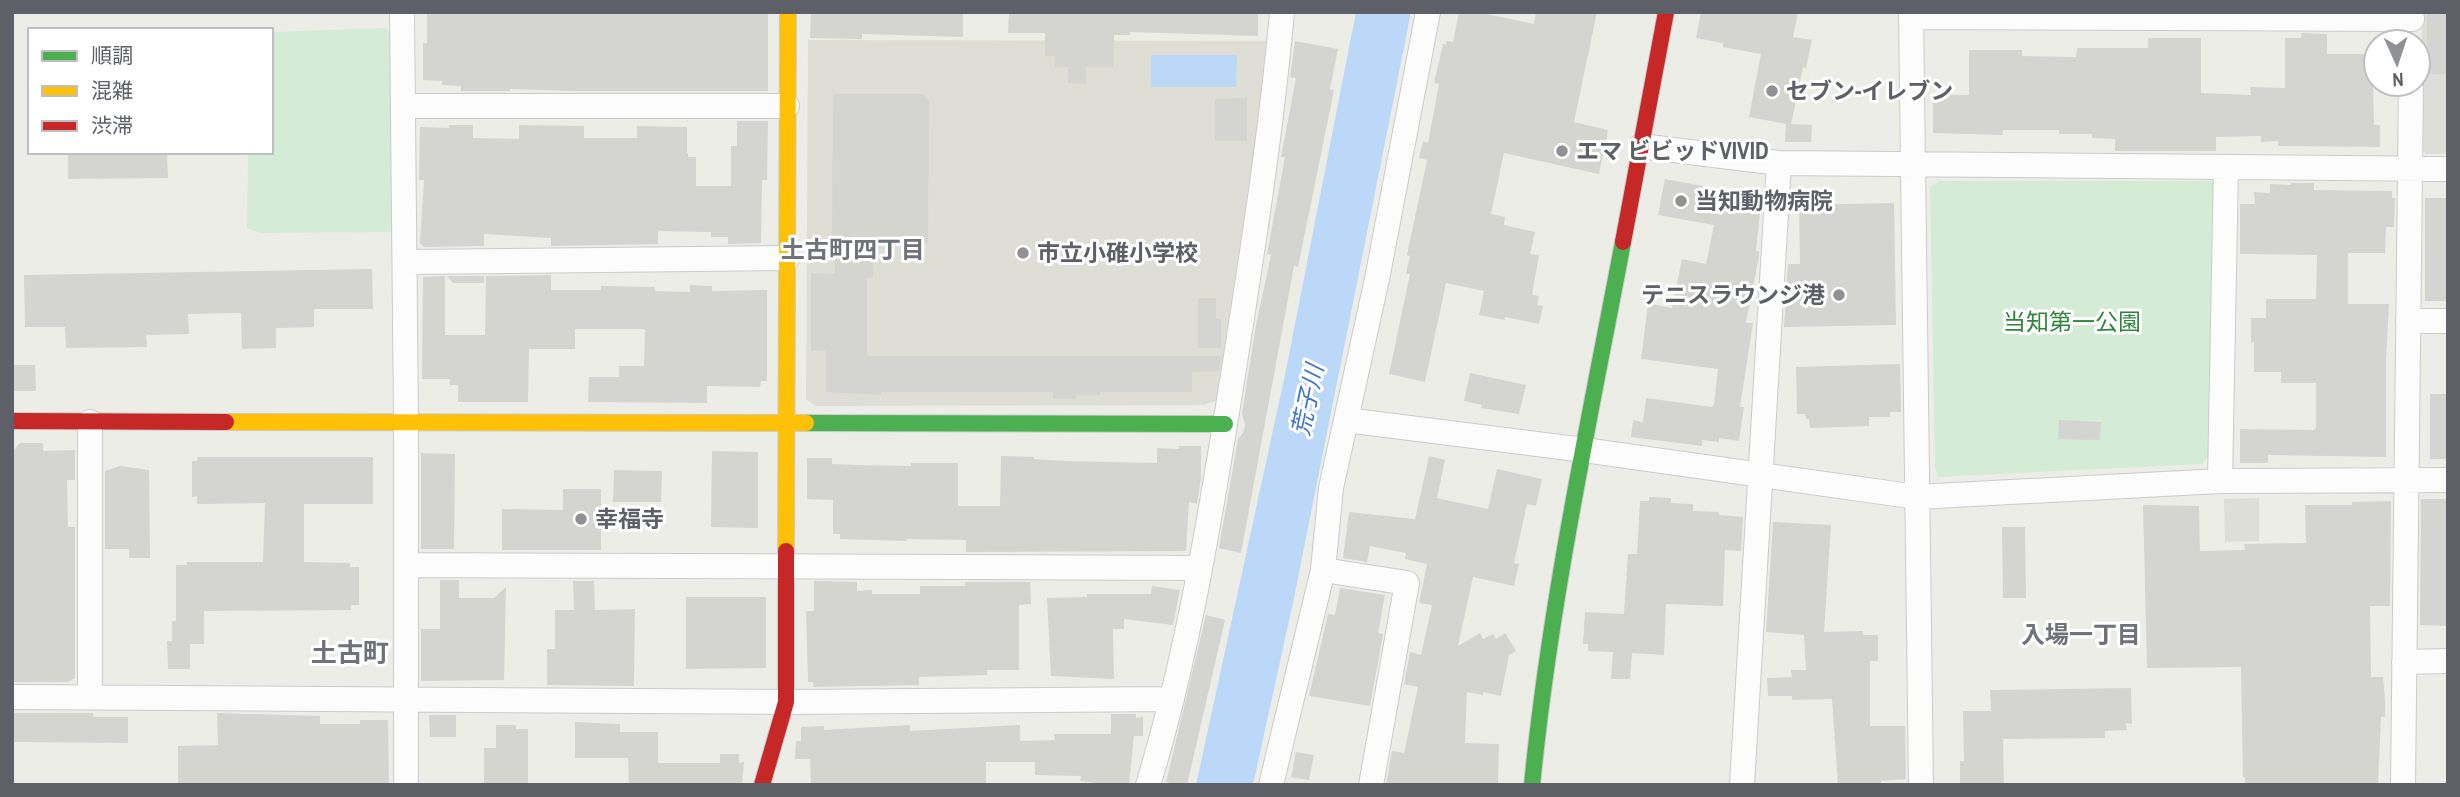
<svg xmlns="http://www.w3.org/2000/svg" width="2460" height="797" font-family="'Archivo Narrow','Noto Sans JP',sans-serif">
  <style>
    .industrial { fill: #deded9 }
    .education { fill: #deddd6 }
    .green { fill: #d4ebd5 }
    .water { fill: #bcd8f8 }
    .building { fill: #d4d4d1 }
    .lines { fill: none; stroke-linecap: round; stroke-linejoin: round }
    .street-casing { stroke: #cacbca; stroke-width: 26 }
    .fast-casing { stroke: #cacbca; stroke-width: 18 }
    .slow-casing { stroke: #cacbca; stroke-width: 18 }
    .jam-casing { stroke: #cacbca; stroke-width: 18 }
    .street { stroke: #fcfcfc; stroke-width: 24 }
    .fast { stroke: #4caf50; stroke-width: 16 }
    .slow { stroke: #ffc107; stroke-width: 16 }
    .jam { stroke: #c62828; stroke-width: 16 }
    .poi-dot { fill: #8f9194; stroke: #fff; stroke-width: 2.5 }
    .labels { text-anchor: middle; stroke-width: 6; stroke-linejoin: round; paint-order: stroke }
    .poi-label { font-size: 23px; font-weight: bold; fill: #5d6067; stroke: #fff; text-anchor: start }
    .park-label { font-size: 23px; fill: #2e853b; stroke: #fff }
    .neighbourhood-label { font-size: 24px; font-weight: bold; fill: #6e7279; stroke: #fff }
    .water-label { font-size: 24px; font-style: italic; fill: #3e74ce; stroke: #fff }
    .quarter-label { font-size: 26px; font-weight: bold; fill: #6e7279; stroke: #fff }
  </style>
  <rect width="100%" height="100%" fill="#edede8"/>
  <path class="industrial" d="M2422,12H2448V154H2426L2421,148Z
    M2259,498V541L2225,542L2224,499Z"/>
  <path class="education" d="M808,40L1266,41L1261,106L1216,401L1204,405L816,406L806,399Z"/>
  <path class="green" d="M385,28L391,34L392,232L261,233L247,228L248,152H271V32Z
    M1939,181H2212L2216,188L2209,456L2202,464L1938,477L1935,468L1930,187Z"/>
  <path class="water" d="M1356,12H1411L1294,598L1253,785H1196L1286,370Z
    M1151,55H1237L1236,87H1151Z"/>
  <path class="building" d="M427,12H768V91H577L510,89V91H461V86L442,85V81L423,80V43H427Z
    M811,12H963V37L862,34V39L810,38Z
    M1009,12H1258V36L1130,32V35H1114L1113,67H1086V84L1068,83V67H1055V56H1045V33H1008Z
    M1459,12H1477L1534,24L1536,12H1597L1574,122L1608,130L1599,174L1504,153L1491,214L1505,217L1504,225L1535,232L1530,254L1539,255L1532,295L1539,296L1537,305L1543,306L1539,324L1505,317V320L1479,315L1484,291L1446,283L1425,382L1389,374L1410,274H1406L1410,256L1407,255L1427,160L1419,158L1423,141L1428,143L1439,84L1434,83L1443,44L1446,45V41L1453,42Z
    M1701,12H1798L1793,37L1812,40L1806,68L1803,67L1791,124L1812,125L1811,142H1785L1786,124L1749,117L1761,54L1723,47V43L1696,38Z
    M2427,12H2447V74H2427Z
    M2301,33L2327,34V54H2370L2369,61H2376V84H2373L2374,125H2380V147L2278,146V141L2261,142V136L2216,137V151H2115V139L2092,138V134H2059V130H2003V135L1933,133V95H1969V50H2022V56L2076,57L2077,48H2148V38H2201V93L2251,95L2250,87L2285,88V38H2301Z
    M1295,41L1338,49L1330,89L1334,90L1298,267L1294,266L1241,553L1219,548L1238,439L1243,433L1245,425L1242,413L1256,325L1271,255L1267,254L1285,157H1281L1296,78L1290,77Z
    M833,94H923L929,101L928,243H885L873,254V278H867V356H1221L1219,371L1192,372V392H1100V395H1076V399H1053V392H881V395L826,392V350L811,351V273L835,274V242L832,240Z
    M1247,98V141H1215V99Z
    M737,121H768L767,180H762L761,243L728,244V237H711V232L658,231V244L551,246V238L484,234V246L424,247L420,243L424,180H419L420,127L449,128V125H473V138L519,139V125L584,126V138H637V126L687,127V153H688V157H696V186H731V146H737Z
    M68,152L167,154L168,178L68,179Z
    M1665,179L1703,186V188L1762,194L1756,251H1759V256L1746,323H1753L1740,407H1744L1739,441L1719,438V442L1702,440V446L1631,437L1633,420L1643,422L1646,398L1712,407L1714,404L1718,369L1641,359L1648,303L1672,308L1682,259L1706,264L1714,225L1658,215Z
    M2291,183H2314V190L2392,191V198H2395L2394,227H2386L2385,253H2348V304H2389L2386,360V457L2268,455V463H2240V429L2314,430L2316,428V383H2281V372H2254V342L2251,343V318H2266V299H2316L2317,255L2240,254V204H2255L2254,192L2270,193V184L2291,185Z
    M2425,198H2448V301H2425Z
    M1894,203L1896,325L1784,327L1788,264H1800L1799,205Z
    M372,269L373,309H314V327L276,328V348L242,349L241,313L188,314L189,334L146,335L147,347L66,348L65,327H25L24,275Z
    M551,275V290H601V286L655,287V291L690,292V285L712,286V291L767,290V381H761L760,387L707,386V403L588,402L589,377H619V366H644L645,329H575V349H529L528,402H458V385H449L450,379H422L423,277L445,276V335H485L486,276Z
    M447,276H484V283H453Z
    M1198,298H1216V319H1221V348H1198Z
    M1900,364L1901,412H1890V417H1869V426L1810,428L1809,419H1806L1805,414H1797L1796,367Z
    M14,365H35L36,391H14Z
    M1470,373L1526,385L1519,414L1481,408L1482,405L1464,401Z
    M2430,394H2448V459H2430Z
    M2059,420L2101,422L2100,440L2058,439Z
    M20,443H43V451L75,450V480H67L68,527H75V678L68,682H12V452Z
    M1179,446H1201V478L1197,504L1189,502L1186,551L966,552V540L907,539L906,541L840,539V534H833V500L807,499V458H832V464L858,465L911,466V463H958V506H1000L1001,456L1034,457V459L1065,461L1157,463V448L1179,449Z
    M712,451L758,452V528L711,527Z
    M421,453L455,454L454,549H421Z
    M1429,456L1445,460L1437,498L1488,509L1497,469L1542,479L1536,506L1527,504L1514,563L1519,564L1514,586L1473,577L1458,646L1480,633L1483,639L1493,634L1496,639L1505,633L1516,651L1509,655L1501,696L1483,692V695L1467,692L1465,743L1499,744L1498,785H1386L1392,751L1404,753L1418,687L1404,684L1410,652L1421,655L1432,605L1419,603L1427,564L1405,559L1406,553L1370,546L1367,562L1343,558L1349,512L1415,519Z
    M198,457H373V504H304V562L350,563V567H359V605H351V610L204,611V644H190V669H168L167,641H172V621H176V565H187V562H263L265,503L197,504V496L192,497V461H197Z
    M120,466L149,470L150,558H129V549H105V471Z
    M614,470L662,471L661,502H613Z
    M563,489H601V550H502V509L563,510Z
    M1649,497L1671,498V503L1693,504V511L1719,512V515L1743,517L1741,551L1725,550L1723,606L1666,604L1664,655L1632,653L1630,679H1611L1613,652L1588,651V644H1583L1585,612L1624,614L1628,554H1637L1640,501H1649Z
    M2421,499H2448V626L2420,625Z
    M2391,501L2390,606H2370L2371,677H2383L2385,700V717H2381L2378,785H2245V777H2243L2241,667L2147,668L2143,505L2199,506L2200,551L2245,550L2244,544L2306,543L2305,505H2352V502Z
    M1773,522L1831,525L1824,632L1863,631V635H1878V661H1870V726H1905L1906,779L1881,781V785H1838L1832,699L1792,700V696H1768L1767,678L1792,677L1791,670H1806L1804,635L1766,632Z
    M2002,527H2025L2026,598H2003Z
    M440,580H459V598H494L506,587L504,680L421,681V629H440Z
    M573,581H594L595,610L635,609L634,686L547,685V649H555V610H574Z
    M814,581L857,582V591L872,590V594H920V586H965V582H1030L1031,604L1019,605V670H987V675L919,677V685L813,687V682H808L806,611H814Z
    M1152,586L1180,590L1173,625L1124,619V629H1113L1114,679L1051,676L1047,598L1087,597V594H1151Z
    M1340,588L1385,595L1378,633L1383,634L1370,706L1309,696L1328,614L1335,615Z
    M686,597H766V668L686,669Z
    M1206,615L1225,620L1187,785H1179L1166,782Z
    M2131,688L2132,724L2126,723L2127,730L2105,731V738L2003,739L2004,785H1960V761H1964L1963,711H1991L1990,690Z
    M14,713H93V717H128V743L14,742Z
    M217,713L320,716V724H360V720H388L389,785H178V746L218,745Z
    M1111,714H1136V718L1143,717V736H1134L1129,784L1113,785L1080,781L1081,776L1035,775V762H986V785H811L810,759H795L796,741H801V727L824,726V730L910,725V731L1020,725V741L1055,740L1054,734H1111Z
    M429,715H456V737H430Z
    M575,722L620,724V732H658V763H720V754H739V763L744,762L742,785H629L628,758H575Z
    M496,725H516V729H528V785H484V748H496Z
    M1296,752L1314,755L1309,780L1291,777Z"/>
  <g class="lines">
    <g class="street-casing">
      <path id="street" d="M402,12L406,422V785
        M1911,12L1921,785
        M1911,17L2412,19
        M403,106H787
        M1641,146L1779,163L2448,169
        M405,262L787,258
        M2408,321H2448
        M1346,420L1584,450L1917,497L2220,481L2448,480
        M2220,481L2226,167
        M406,565L1200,568
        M1323,570L1407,583L1371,785
        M2404,662L2448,661
        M12,697L786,702L1172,699
        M90,697V422
        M1148,785C1189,651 1211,512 1233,375C1252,254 1271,134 1282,12
        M1271,785L1323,570L1331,488L1377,279L1428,12
        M1742,785L1779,163
        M2403,785L2411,84"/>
    </g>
    <g class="fast-casing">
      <path id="fast" d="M806,423L1225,424
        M1532,785C1550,602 1589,422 1623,242"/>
    </g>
    <g class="slow-casing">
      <path id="slow" d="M226,422L806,423
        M786,551L788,12"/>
    </g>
    <g class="jam-casing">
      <path id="jam" d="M1623,242L1666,12
        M12,421L226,422
        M762,785L786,702V551"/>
    </g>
    <use href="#street" class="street"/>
    <use href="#fast" class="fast"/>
    <use href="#slow" class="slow"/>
    <use href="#jam" class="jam"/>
  </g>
  <g class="poi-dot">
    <circle cx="1772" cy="91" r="7"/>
    <circle cx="1562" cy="151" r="7"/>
    <circle cx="1681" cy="201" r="7"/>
    <circle cx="1023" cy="253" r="7"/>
    <circle cx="1839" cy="295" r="7"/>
    <circle cx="581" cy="519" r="7"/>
  </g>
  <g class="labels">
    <g class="poi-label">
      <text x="1786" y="99">セブン-イレブン</text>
      <text x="1576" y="159">エマ ビビッドVIVID</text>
      <text x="1695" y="209">当知動物病院</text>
      <text x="1037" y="261">市立小碓小学校</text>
      <text x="1825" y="303" text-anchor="end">テニスラウンジ港</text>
      <text x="595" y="527">幸福寺</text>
    </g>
    <g class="park-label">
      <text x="2072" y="330">当知第一公園</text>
    </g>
    <g class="neighbourhood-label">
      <text x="853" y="258">土古町四丁目</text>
      <text x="2081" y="643">入場一丁目</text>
    </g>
    <g class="water-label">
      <text transform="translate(1308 400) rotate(-78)" y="8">荒子川</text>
    </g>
    <g class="quarter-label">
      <text x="350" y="662">土古町</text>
    </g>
  </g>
  <rect width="2460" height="797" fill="none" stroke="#5d6067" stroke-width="28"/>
  <rect x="28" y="28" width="245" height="126" fill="#ffffff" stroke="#bebfc2" stroke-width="2"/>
  <rect x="42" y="51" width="35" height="10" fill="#4caf50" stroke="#bebfc2" stroke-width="2"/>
  <text x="91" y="63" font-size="21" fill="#5d6067">順調</text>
  <rect x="42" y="86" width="35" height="10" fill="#ffc107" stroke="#bebfc2" stroke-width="2"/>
  <text x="91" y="98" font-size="21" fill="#5d6067">混雑</text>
  <rect x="42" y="121" width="35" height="10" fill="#c62828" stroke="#bebfc2" stroke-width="2"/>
  <text x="91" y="133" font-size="21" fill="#5d6067">渋滞</text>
  <g transform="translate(2397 63) rotate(177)"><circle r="33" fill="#ffffff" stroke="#bebfc2" stroke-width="2"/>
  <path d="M0-5L12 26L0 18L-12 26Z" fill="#8f9194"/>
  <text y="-10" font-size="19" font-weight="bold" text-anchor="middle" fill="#5d6067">N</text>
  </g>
</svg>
